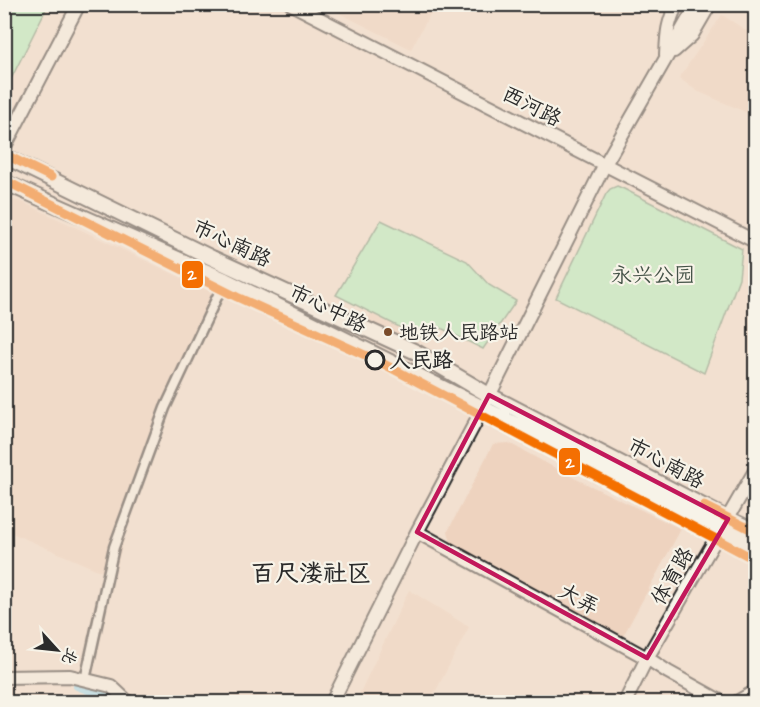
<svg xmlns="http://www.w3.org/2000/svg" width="760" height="707" font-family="'Architects Daughter','LXGW WenKai TC',sans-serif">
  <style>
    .built { fill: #eed3bf }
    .green { fill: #abf1bd; stroke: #6b8e74; stroke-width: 1.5 }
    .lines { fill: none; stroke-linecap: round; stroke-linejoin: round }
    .canal { stroke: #94dbf5; stroke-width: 8 }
    .street-casing { stroke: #2b2b2b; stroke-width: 13 }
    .secondary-casing { stroke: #2b2b2b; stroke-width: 16 }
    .primary-casing { stroke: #2b2b2b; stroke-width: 18 }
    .street { stroke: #f7f3e8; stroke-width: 8 }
    .secondary { stroke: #f7f3e8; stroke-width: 12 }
    .primary { stroke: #f7f3e8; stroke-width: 14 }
    .metro-1-casing { stroke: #f7f3e8; stroke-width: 14 }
    .metro-1 { stroke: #f46f02; stroke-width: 9 }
    .marked { fill: none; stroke: #c2185b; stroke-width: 4.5; stroke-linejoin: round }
    .bus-dot { fill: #7a4b2a; stroke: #f7f3e8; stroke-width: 2 }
    .stop-dot { fill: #f7f3e8; stroke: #2b2b2b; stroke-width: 3 }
    .labels { text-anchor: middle; stroke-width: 4.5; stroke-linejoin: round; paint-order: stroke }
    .bus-label { font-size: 20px; fill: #2b2b2b; stroke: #f7f3e8; text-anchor: start }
    .street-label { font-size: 21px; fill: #2b2b2b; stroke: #f7f3e8 }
    .park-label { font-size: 21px; fill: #455348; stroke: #f7f3e8 }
    .stop-label { font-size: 21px; font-weight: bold; fill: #2b2b2b; stroke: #f7f3e8; text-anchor: start }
    .quarter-label { font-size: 24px; font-weight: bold; fill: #2b2b2b; stroke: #f7f3e8 }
    .line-badge { stroke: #f7f3e8; stroke-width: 2 }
    .badge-label { font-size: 16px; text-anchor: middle; font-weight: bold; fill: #fff }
  </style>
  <rect width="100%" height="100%" fill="#f2e0d0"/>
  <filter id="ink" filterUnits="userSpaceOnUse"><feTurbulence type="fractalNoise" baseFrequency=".0167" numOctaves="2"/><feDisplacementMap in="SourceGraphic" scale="12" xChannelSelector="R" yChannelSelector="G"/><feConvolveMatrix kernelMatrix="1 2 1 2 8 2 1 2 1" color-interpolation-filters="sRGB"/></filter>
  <g filter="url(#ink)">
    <path class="built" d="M323,5H435L411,49Z
      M722,15L755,36V116L697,91L679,78Z
      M12,200L22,202L220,296L144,461L114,577L5,530L4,204Z
      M374,306L419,328L409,348L364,327Z
      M509,443L570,476L681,529L621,640L451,543L448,531L493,444Z
      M409,590L469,627L430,702H372L356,701Z"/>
    <path class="green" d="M5,4L48,5L5,91L4,5Z
      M617,186L624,189L742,249L739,278L704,373L556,298L606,194L610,189Z
      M381,220L467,261L489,285L516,301L483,349L433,324L425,340L336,295Z"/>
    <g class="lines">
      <path class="canal" d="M77,686L112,699L115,702"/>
      <g class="street-casing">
        <path id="street" d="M85,680L114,547L165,408L225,280"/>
      </g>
      <g class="secondary-casing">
        <path id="secondary" d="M291,4L756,242
          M674,51L692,35L710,4
          M666,55C667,34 667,24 677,4
          M4,148L79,4
          M417,532L647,658L668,672L722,702
          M4,677L70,676L111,686L128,702
          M332,702L417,532L483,408L604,166L697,4
          M625,702L647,658L756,469
          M737,702L756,691"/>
      </g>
      <g class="primary-casing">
        <path id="primary" d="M4,156L212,258L416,352L489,395L728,519L756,532
          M4,182L225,280L483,408L722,529L756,549"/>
      </g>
      <use href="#street" class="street"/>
      <use href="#secondary" class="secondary"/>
      <use href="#primary" class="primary"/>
      <g class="metro-1-casing">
        <path id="metro-1" d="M4,154L51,177
          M4,180L237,297L378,361L756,560
          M704,506L756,532"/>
      </g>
      <use href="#metro-1" class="metro-1"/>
    </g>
  </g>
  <path d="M0 0H760V707H0ZM489,395L728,519L647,658L417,532Z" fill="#f2e0d0" fill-opacity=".55" fill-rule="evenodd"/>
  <path class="marked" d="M489,395L728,519L647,658L417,532Z"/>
  <circle class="bus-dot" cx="388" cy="332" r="5"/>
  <circle class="stop-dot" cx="375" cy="360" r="9"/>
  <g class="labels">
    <g class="bus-label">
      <text x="399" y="339">地铁人民路站</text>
    </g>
    <g class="street-label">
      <text transform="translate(532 106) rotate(27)" y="7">西河路</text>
      <text transform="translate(232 243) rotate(25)" y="7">市心南路</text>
      <text transform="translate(328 308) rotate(26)" y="7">市心中路</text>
      <text transform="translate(666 463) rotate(28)" y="7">市心南路</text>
      <text transform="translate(672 576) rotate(-60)" y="7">体育路</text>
      <text transform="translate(579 599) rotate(29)" y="7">大弄</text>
    </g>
    <g class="park-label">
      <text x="653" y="282">永兴公园</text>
    </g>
    <g class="stop-label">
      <text x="390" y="367">人民路</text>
    </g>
    <g class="quarter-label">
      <text x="311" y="581">百尺溇社区</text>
    </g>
  </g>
  <g class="line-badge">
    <rect x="181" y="260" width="23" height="29" rx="6" fill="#f46f02"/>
    <rect x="558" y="447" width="23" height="29" rx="6" fill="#f46f02"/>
  </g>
  <g class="badge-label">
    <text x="192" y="280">2</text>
    <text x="570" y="468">2</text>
  </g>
  <rect width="760" height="707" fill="none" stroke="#f7f3e8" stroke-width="24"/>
  <rect x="12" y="12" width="736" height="683" fill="none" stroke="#2b2b2b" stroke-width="2" filter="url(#ink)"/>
  <g transform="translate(57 650) rotate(117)" stroke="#f7f3e8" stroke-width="4.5" paint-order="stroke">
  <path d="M0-4.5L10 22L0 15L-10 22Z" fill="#2b2b2b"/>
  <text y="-9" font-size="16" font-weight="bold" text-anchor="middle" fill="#2b2b2b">北</text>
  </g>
</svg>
